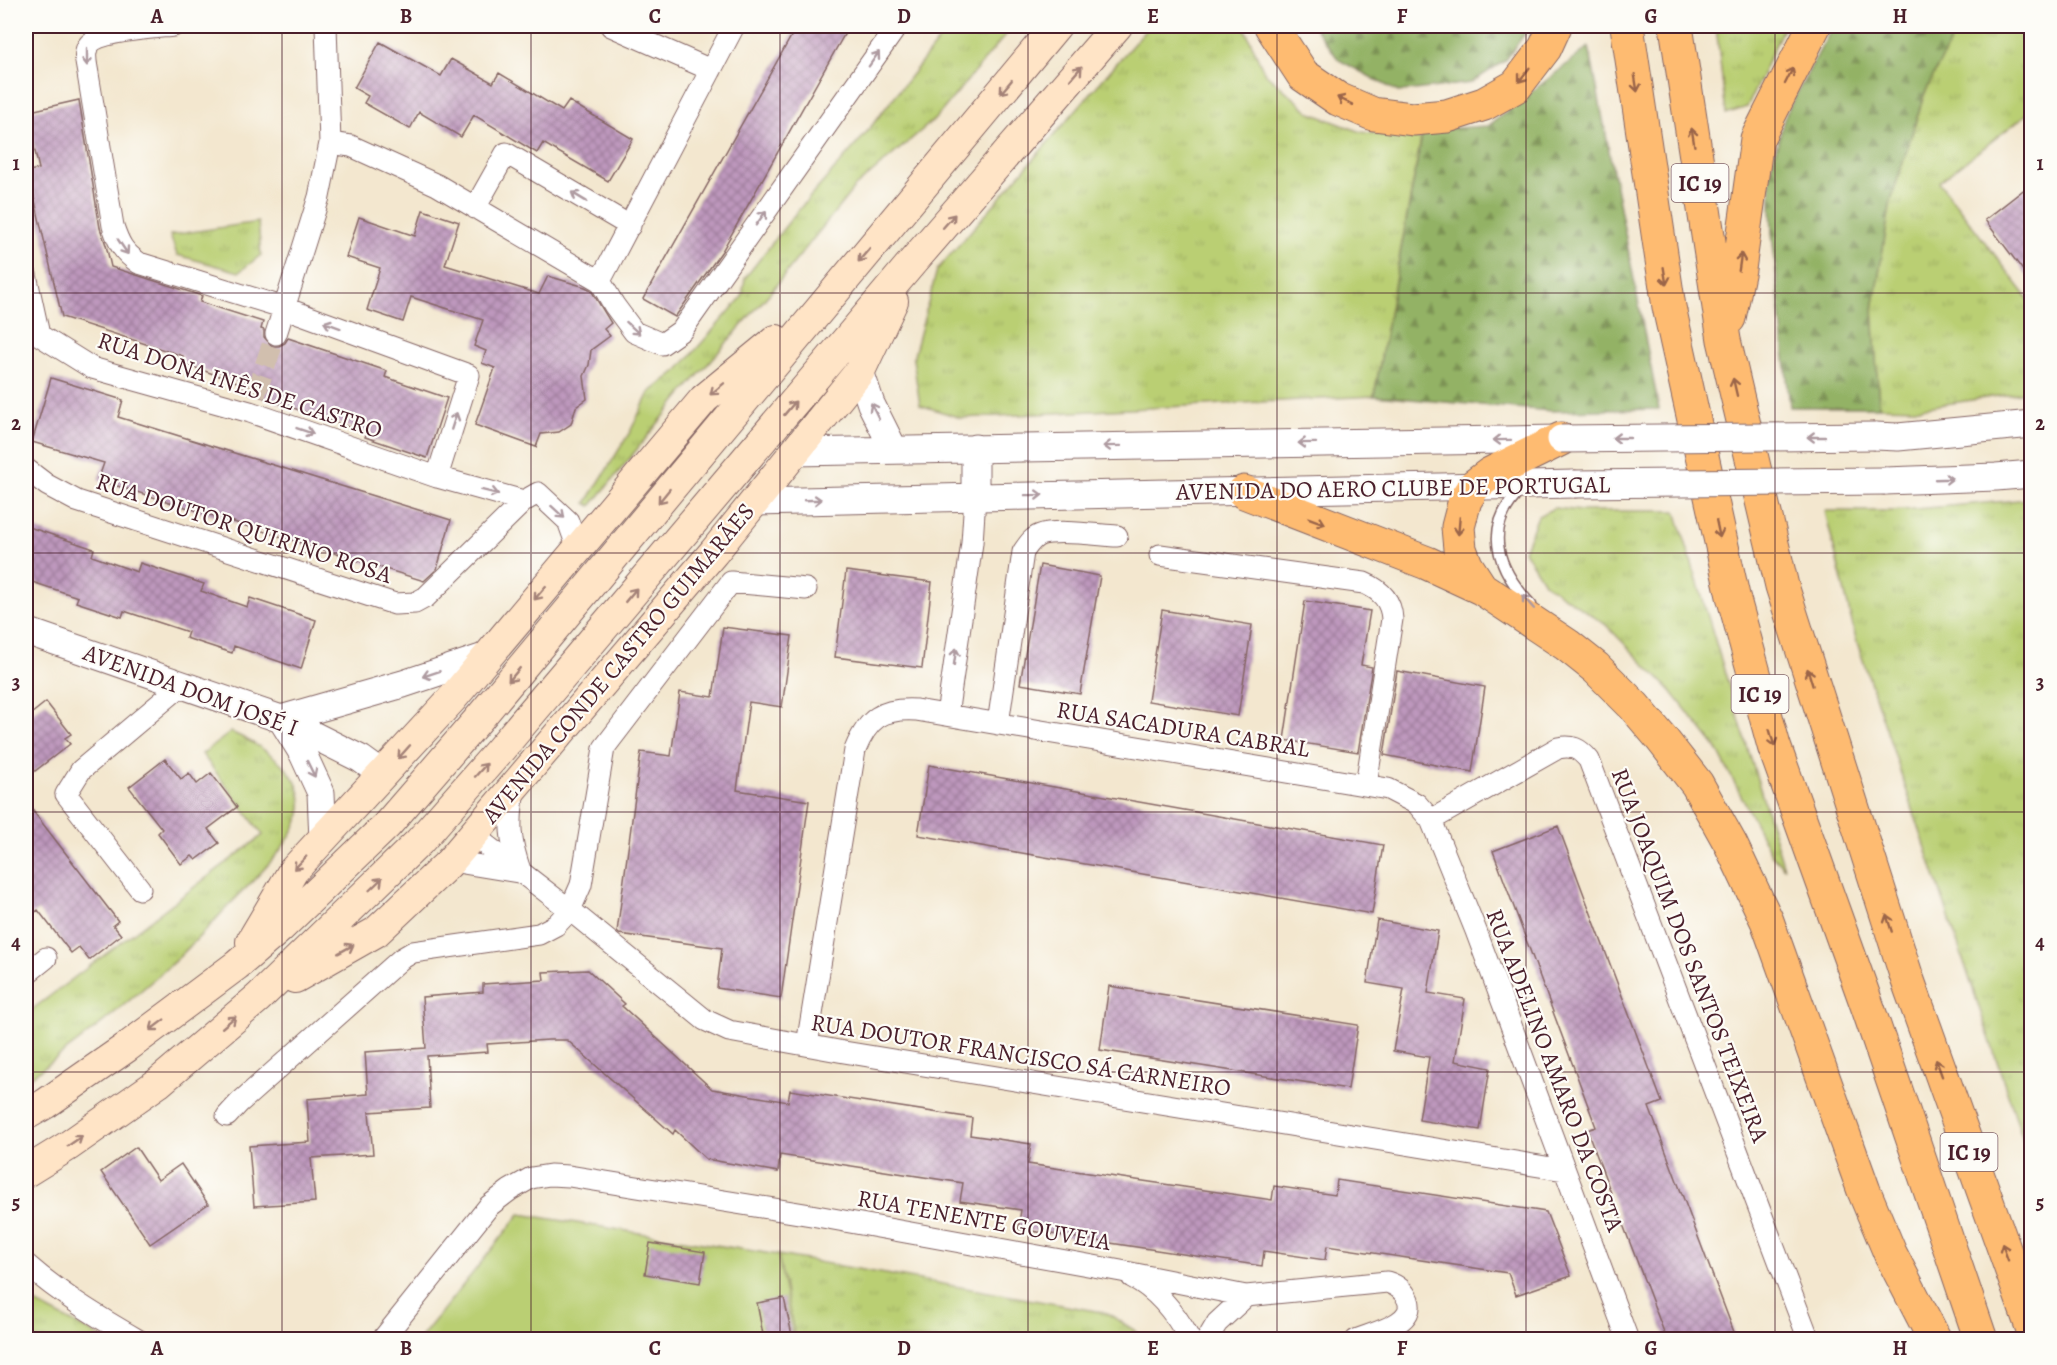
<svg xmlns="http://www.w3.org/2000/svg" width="2057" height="1365" font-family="Alegreya,serif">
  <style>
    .grass { fill: url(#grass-tufts); stroke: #82774f; stroke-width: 1.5 }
    .forest { fill: url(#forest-firs); stroke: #6e6848; stroke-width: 1.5 }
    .pitch { fill: #bacf73; stroke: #82774f; stroke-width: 1.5 }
    .building { fill: url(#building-cross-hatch) }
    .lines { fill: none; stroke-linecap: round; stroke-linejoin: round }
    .minor-tunnel { stroke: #d1bfae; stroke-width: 21; stroke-dasharray: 21 10; stroke-linecap: butt }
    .service-casing { stroke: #856564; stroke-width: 13 }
    .minor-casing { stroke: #856564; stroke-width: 23 }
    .tertiary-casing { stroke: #856564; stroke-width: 29 }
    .secondary-casing { stroke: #856564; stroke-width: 32 }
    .trunk-casing { stroke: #856564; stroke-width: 35 }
    .service { stroke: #fff; stroke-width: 10 }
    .minor { stroke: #fff; stroke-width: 21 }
    .tertiary { stroke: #fff; stroke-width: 27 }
    .secondary { stroke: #ffe4c6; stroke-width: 30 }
    .trunk { stroke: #febb71; stroke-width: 33 }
    .tertiary-bridge-casing { stroke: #856564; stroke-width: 29; stroke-linecap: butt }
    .tertiary-bridge { stroke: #fff; stroke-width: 27 }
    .oneway { stroke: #ae9aa0 }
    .oneway2 { stroke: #a48278 }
    .oneway3 { stroke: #9b654a }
    .grid { fill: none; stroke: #4a1f2b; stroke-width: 1.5; stroke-opacity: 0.55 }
    .labels { text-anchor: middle; stroke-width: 4.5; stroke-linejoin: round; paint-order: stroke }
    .shield { fill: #fdfcf7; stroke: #806168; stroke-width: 1.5 }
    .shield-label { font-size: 22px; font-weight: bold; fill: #4a1f2b }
    .street-label { font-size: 24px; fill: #4a1f2b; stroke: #fdfcf7 }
    .neatline { fill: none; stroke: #4a1f2b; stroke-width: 2 }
    .grid-label { font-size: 20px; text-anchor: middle; font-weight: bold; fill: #4a1f2b }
  </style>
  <defs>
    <pattern id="grass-tufts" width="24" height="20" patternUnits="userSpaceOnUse" patternTransform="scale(1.5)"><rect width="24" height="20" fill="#bacf73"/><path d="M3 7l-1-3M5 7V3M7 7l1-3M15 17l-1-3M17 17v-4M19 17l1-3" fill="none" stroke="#a1b164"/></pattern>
    <pattern id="forest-firs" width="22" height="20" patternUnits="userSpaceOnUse" patternTransform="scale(1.5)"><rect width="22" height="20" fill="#93b265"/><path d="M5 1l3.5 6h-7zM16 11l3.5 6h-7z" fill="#7a9053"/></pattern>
    <pattern id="building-cross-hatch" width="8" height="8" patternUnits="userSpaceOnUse" patternTransform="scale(1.5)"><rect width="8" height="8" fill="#be98bd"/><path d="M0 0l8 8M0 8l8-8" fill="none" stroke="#9c7b9a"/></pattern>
  </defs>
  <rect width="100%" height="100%" fill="#fdfcf7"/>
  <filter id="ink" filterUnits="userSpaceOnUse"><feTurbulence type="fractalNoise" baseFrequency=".0167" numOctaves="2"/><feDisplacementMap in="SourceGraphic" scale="12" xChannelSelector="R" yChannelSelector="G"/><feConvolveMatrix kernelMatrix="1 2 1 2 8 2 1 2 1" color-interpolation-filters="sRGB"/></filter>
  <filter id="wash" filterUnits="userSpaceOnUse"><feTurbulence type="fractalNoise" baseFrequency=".008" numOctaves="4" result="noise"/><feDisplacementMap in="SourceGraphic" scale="24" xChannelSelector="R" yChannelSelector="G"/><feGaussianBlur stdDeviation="1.35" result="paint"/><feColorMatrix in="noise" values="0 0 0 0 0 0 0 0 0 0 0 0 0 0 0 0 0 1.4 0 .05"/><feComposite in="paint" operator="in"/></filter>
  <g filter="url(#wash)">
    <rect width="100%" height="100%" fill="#f3e7cf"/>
    <path class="grass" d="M950,26H1013L936,118L854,188L769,294L681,395L591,506L586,503L630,432L649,393L678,370L742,297L745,278L795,214L862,138Z
      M1149,26H1244L1264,72L1311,113L1361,132L1421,139L1374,396L961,418L920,405L913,359L937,270Z
      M1716,26H1784L1747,107L1726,114Z
      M1958,26H2031V111L1939,182L2031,302V391L1919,408L1879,407L1873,309L1891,200L1924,95Z
      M258,222L261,255L239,272L177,255L170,235Z
      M2031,499H2032L2031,1163L1856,639L1825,511H1892Z
      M1554,508L1582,511H1676L1784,868L1771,854L1717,749L1671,691L1606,625L1544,583L1524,551L1538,516Z
      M231,732C260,745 304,770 301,808C298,839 253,881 232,902C211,924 191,947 168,967C123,1007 75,1046 26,1080V1014L263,835L202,754Z
      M778,1255L1107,1313L1134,1330L1141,1339H795Z
      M26,1298L104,1339H26Z"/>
    <path class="forest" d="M1313,26H1530L1506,60L1471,83L1398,92L1339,60Z
      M1833,26H1958L1924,95L1891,200L1873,309L1879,407H1790L1772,233L1770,171L1785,116Z
      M1589,47L1659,409L1552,411L1374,396L1423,130L1488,126Z"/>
    <path class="pitch" d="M520,1214L778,1255L795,1339L419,1340Z"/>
    <g id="blocks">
      <path class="building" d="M797,26H849L722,251L675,317L643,299Z
        M380,42L441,76L451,59L493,83L499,73L562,111L569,101L633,139L608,181L543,143L537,153L474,115L461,137L419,112L410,129L364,103L368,96L354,88Z
        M79,100L100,228L106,245L111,267L202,296L200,302L263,322L261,329L264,330V337L272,346H279L285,343L288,338L387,371L385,377L447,398L427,458L365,437L366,433L241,390L243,384L181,363L183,356L62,317L28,171L39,169L26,112Z
        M2031,184V281L1985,220Z
        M423,210L459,222L445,265L539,294L548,276L585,287L591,290L611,323L604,329L610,336L591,350L589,365L584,376L587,399L576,407L571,424L559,432L541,434L536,447L475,425L495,368L482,363L486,351L474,346L483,320L411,297L403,322L367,310L380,268L346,257L359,217L415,236Z
        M51,378L123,400L118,417L451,520L437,569L424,581L98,480L104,463L32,442Z
        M26,526L94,549L92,556L137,572L140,563L204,584L201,591L247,607L250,598L316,620L301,669L234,646L232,653L186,638L188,632L124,611L122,617L76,602L78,597L26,580Z
        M1040,565L1100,576L1080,694L1020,684Z
        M846,571L932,582L922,668L835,657Z
        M1305,601L1370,611L1361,665L1372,667L1358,752L1284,740Z
        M1162,610L1252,625L1238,716L1148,701Z
        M723,627L792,636L782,707L749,702L737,790L809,801L781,998L717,988L722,948L619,934L617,932L641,752L671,756L680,692L713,697Z
        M1397,671L1485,687L1472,772L1384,755Z
        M46,702L71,734L65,738L70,744L26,778V718Z
        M165,759L181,779L189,773L197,784L211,773L237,807L208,829L219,843L196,860L192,856L181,864L158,833L162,829L129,787Z
        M929,765L1383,845L1372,914L918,835Z
        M26,802L118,921L113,925L121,935L89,960L79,947L71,953L38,910L26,919Z
        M1558,826L1662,1102L1649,1107L1737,1340H1667L1587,1130L1596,1127L1493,851Z
        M1377,920L1438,931L1428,993L1465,999L1455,1061L1490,1068L1480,1130L1419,1120L1429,1057L1393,1051L1404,989L1367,983Z
        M588,970L625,1004L622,1006L712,1089L788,1102L790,1090L972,1118L970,1135L1031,1144L1028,1164L1272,1200L1274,1186L1335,1195L1337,1180L1546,1212L1571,1276L1516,1295L1508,1273L1327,1246L1325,1260L1264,1251L1262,1266L1018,1229L1021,1210L960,1201L963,1183L780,1155L778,1172L706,1159L675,1130L673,1134L567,1040H549L487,1044L488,1052L427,1056L430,1108L369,1112L373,1154L311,1158L315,1202L254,1206L249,1146L310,1142L307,1099L368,1094L365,1052L426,1048L422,997L483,992V984L544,980L543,972Z
        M1109,986L1358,1025L1348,1089L1100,1050Z
        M136,1147L158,1180L181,1164L208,1204L150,1244L101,1172Z
        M650,1243L705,1252L700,1283L645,1274Z
        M784,1298L793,1340H764L757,1303Z"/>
    </g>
  </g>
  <g filter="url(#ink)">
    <use href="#blocks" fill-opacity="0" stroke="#856564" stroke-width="1.5"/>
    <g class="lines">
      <path class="minor-tunnel" d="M255,395L276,334"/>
      <g class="service-casing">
        <path id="service" d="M1521,490C1481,529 1498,569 1531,605"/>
      </g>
      <g class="minor-casing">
        <path id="minor" d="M173,26C155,28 97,31 88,46C83,54 87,66 88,74L113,226C119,244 123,252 139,263L285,308L469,375L437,477
          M611,26L711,70
          M330,143L351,146L437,185L600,281
          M475,208L506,153L630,226
          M26,275L39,335L92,368L250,412L437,477L524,501
          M600,281L614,305L634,332L662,344L682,330L897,26
          M600,281L734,26
          M276,334L319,197L330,143L326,26
          M26,469L47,485L77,501L395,604L415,603L426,597L524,501L538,493L568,521L578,549
          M1160,555L1364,583C1381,590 1391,601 1392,619L1366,785
          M947,715L972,543L975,497
          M998,724L1023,552C1028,545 1032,538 1040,535C1056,529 1098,535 1117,536
          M514,789C509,824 509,839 521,873
          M1431,820L1558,748C1572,745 1579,748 1589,760L1809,1340
          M473,835L570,910L705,1020L729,1031L844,1052L1564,1170
          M451,861L518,872
          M140,889L66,794L81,770L182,685
          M26,974L46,958
          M807,1045L855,750C868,718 882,708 916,710L1388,789L1417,804L1431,820L1476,931L1628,1340
          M227,1116L239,1103L401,959L413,952L539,934L556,925L570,910L581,885L604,748L731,582L806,589
          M26,1264C60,1294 98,1317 138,1340
          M1132,1277C1158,1290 1176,1314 1190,1340
          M382,1340L489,1206L510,1190L531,1178L550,1175L569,1176L811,1215L1121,1271L1246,1296L1387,1282C1397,1285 1404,1290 1408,1300C1417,1324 1372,1333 1356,1340
          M1207,1340L1217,1323L1246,1296"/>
      </g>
      <g class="tertiary-casing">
        <path id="tertiary" d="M860,371L871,404L894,450
          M1875,436L1898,437L2032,424
          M975,448V497
          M794,452L1560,439
          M1885,481L1996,477L2032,474
          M754,502L1574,484
          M26,631L281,719L361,759L383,775
          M281,719L403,684L487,656
          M282,720L303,754L321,793L323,840"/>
      </g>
      <g class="secondary-casing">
        <path id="secondary" d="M251,942L293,871L451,700L704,399L776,340
          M295,978L376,932L448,864L714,552L860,371L893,301
          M26,1115L45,1104L127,1047L237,965L280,928L387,825L477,721L1056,26
          M26,1172L68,1146L158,1083L258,998L419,842L499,751L910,265L1117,26"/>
      </g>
      <g class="trunk-casing">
        <path id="trunk" d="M1271,26L1303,75L1338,99L1373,114L1413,119L1447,116L1484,104L1516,86L1545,48L1555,26
          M1627,26L1669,307L1733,596L1774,746L1868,1008L1981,1340
          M1676,26L1724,340L1782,586L1907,978L2032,1327
          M1729,318L1739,269L1757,139L1814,26
          M1244,492L1427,563L1481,588L1567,645L1596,668L1634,706L1661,738L1697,784L1731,845L1767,921L1864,1191L1890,1253L1935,1340
          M1481,588L1466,565L1460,549L1458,527L1465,500L1474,486L1490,474L1561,439"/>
      </g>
      <use href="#service" class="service"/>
      <use href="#minor" class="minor"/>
      <use href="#tertiary" class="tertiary"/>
      <use href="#secondary" class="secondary"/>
      <use href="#trunk" class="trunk"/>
      <g class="tertiary-bridge-casing">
        <path id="tertiary-bridge" d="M1561,439L1875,436
          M1574,484L1885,481"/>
      </g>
      <use href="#tertiary-bridge" class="tertiary-bridge"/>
    </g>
    <defs><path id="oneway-shaft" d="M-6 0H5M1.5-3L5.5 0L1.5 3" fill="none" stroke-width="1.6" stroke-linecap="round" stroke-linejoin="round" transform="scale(1.5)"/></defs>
    <g class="oneway">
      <use href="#oneway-shaft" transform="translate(87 57) rotate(90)"/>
      <use href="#oneway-shaft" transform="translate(874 59) rotate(-55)"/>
      <use href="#oneway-shaft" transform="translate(579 197) rotate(-149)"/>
      <use href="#oneway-shaft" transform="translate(761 218) rotate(-55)"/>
      <use href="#oneway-shaft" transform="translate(123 247) rotate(56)"/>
      <use href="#oneway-shaft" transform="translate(332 325) rotate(-160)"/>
      <use href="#oneway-shaft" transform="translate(633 328) rotate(42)"/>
      <use href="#oneway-shaft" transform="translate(875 411) rotate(-116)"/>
      <use href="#oneway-shaft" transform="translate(454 421) rotate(-72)"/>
      <use href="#oneway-shaft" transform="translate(305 431) rotate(19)"/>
      <use href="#oneway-shaft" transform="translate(1816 437) rotate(180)"/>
      <use href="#oneway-shaft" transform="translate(1621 438) rotate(180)"/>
      <use href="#oneway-shaft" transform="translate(1502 440) rotate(179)"/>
      <use href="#oneway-shaft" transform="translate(1307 443) rotate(179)"/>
      <use href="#oneway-shaft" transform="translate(1112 446) rotate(179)"/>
      <use href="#oneway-shaft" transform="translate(1944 479) rotate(-2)"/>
      <use href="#oneway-shaft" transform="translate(490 492) rotate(14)"/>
      <use href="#oneway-shaft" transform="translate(1034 495) rotate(-1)"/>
      <use href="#oneway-shaft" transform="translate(813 500) rotate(-2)"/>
      <use href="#oneway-shaft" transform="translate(558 512) rotate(42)"/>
      <use href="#oneway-shaft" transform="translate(1528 602) rotate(-131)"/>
      <use href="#oneway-shaft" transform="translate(955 657) rotate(-82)"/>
      <use href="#oneway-shaft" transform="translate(431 674) rotate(162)"/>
      <use href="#oneway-shaft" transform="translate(311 769) rotate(64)"/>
    </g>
    <g class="oneway2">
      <use href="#oneway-shaft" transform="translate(1076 73) rotate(-49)"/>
      <use href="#oneway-shaft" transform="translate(1006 87) rotate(130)"/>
      <use href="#oneway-shaft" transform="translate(949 221) rotate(-49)"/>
      <use href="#oneway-shaft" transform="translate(864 255) rotate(130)"/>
      <use href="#oneway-shaft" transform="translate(717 389) rotate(141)"/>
      <use href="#oneway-shaft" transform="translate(790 408) rotate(-50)"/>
      <use href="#oneway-shaft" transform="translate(664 496) rotate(129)"/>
      <use href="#oneway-shaft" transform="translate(540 593) rotate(130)"/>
      <use href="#oneway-shaft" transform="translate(631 595) rotate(-50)"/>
      <use href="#oneway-shaft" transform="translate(514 675) rotate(130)"/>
      <use href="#oneway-shaft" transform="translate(404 752) rotate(132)"/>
      <use href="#oneway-shaft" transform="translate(481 770) rotate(-48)"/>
      <use href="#oneway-shaft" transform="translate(300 863) rotate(134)"/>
      <use href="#oneway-shaft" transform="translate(376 884) rotate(-44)"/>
      <use href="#oneway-shaft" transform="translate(346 949) rotate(-29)"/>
      <use href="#oneway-shaft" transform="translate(229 1022) rotate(-40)"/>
      <use href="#oneway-shaft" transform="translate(157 1025) rotate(143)"/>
      <use href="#oneway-shaft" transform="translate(75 1141) rotate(-35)"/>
    </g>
    <g class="oneway3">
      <use href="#oneway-shaft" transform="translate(1524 75) rotate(127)"/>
      <use href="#oneway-shaft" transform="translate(1789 76) rotate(-63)"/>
      <use href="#oneway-shaft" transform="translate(1636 83) rotate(81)"/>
      <use href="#oneway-shaft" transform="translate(1345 101) rotate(-154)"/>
      <use href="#oneway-shaft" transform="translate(1693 137) rotate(-99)"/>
      <use href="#oneway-shaft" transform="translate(1740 262) rotate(-82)"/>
      <use href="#oneway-shaft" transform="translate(1665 276) rotate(81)"/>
      <use href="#oneway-shaft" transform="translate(1735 387) rotate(-103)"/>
      <use href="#oneway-shaft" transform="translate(1317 521) rotate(21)"/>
      <use href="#oneway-shaft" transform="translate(1459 526) rotate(95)"/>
      <use href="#oneway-shaft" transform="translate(1718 529) rotate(78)"/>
      <use href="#oneway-shaft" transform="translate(1810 677) rotate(-107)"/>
      <use href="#oneway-shaft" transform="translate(1772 738) rotate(74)"/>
      <use href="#oneway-shaft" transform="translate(1889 923) rotate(-108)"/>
      <use href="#oneway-shaft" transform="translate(1939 1068) rotate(-110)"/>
      <use href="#oneway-shaft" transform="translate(2005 1252) rotate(-110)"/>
    </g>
  </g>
  <path class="grid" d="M282,26V1340M531,26V1340M780,26V1340M1028,26V1340M1277,26V1340M1526,26V1340M1775,26V1340M26,293H2032M26,553H2032M26,812H2032M26,1072H2032"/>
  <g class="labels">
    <g class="shield">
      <rect x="1671.5" y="164" width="57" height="38" rx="4.5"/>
      <rect x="1731.5" y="675" width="57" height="38" rx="4.5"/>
      <rect x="1940.5" y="1133" width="57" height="38" rx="4.5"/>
    </g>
    <g class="shield-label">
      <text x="1700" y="191">IC 19</text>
      <text x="1760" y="702">IC 19</text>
      <text x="1969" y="1160">IC 19</text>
    </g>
    <g class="street-label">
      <text transform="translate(240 385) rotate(18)" y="8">RUA DONA INÊS DE CASTRO</text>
      <text transform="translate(1393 488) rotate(-1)" y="8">AVENIDA DO AERO CLUBE DE PORTUGAL</text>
      <text transform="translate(244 528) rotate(18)" y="8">RUA DOUTOR QUIRINO ROSA</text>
      <text transform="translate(618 663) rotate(-50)" y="8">AVENIDA CONDE CASTRO GUIMARÃES</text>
      <text transform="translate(191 690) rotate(20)" y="8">AVENIDA DOM JOSÉ I</text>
      <text transform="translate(1183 729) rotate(9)" y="8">RUA SACADURA CABRAL</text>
      <text transform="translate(1690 955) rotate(69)" y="8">RUA JOAQUIM DOS SANTOS TEIXEIRA</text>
      <text transform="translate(1021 1055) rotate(9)" y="8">RUA DOUTOR FRANCISCO SÁ CARNEIRO</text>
      <text transform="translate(1555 1070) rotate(69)" y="8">RUA ADELINO AMARO DA COSTA</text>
      <text transform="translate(984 1220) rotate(10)" y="8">RUA TENENTE GOUVEIA</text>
    </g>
  </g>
  <rect width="2057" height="1365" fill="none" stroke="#fdfcf7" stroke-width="66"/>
  <rect x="33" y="33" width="1991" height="1299" class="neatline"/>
  <g class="grid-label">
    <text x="157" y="23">A</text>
    <text x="406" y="23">B</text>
    <text x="655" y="23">C</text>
    <text x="904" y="23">D</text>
    <text x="1153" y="23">E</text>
    <text x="1402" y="23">F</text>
    <text x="1651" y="23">G</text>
    <text x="1900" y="23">H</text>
    <text x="16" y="170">1</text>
    <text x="2040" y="170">1</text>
    <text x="16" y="430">2</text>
    <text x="2040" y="430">2</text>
    <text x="16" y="689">3</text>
    <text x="2040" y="689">3</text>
    <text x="16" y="949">4</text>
    <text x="2040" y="949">4</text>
    <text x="16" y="1209">5</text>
    <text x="2040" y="1209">5</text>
    <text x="157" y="1355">A</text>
    <text x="406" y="1355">B</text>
    <text x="655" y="1355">C</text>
    <text x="904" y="1355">D</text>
    <text x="1153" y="1355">E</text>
    <text x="1402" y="1355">F</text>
    <text x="1651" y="1355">G</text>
    <text x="1900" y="1355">H</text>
  </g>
</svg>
